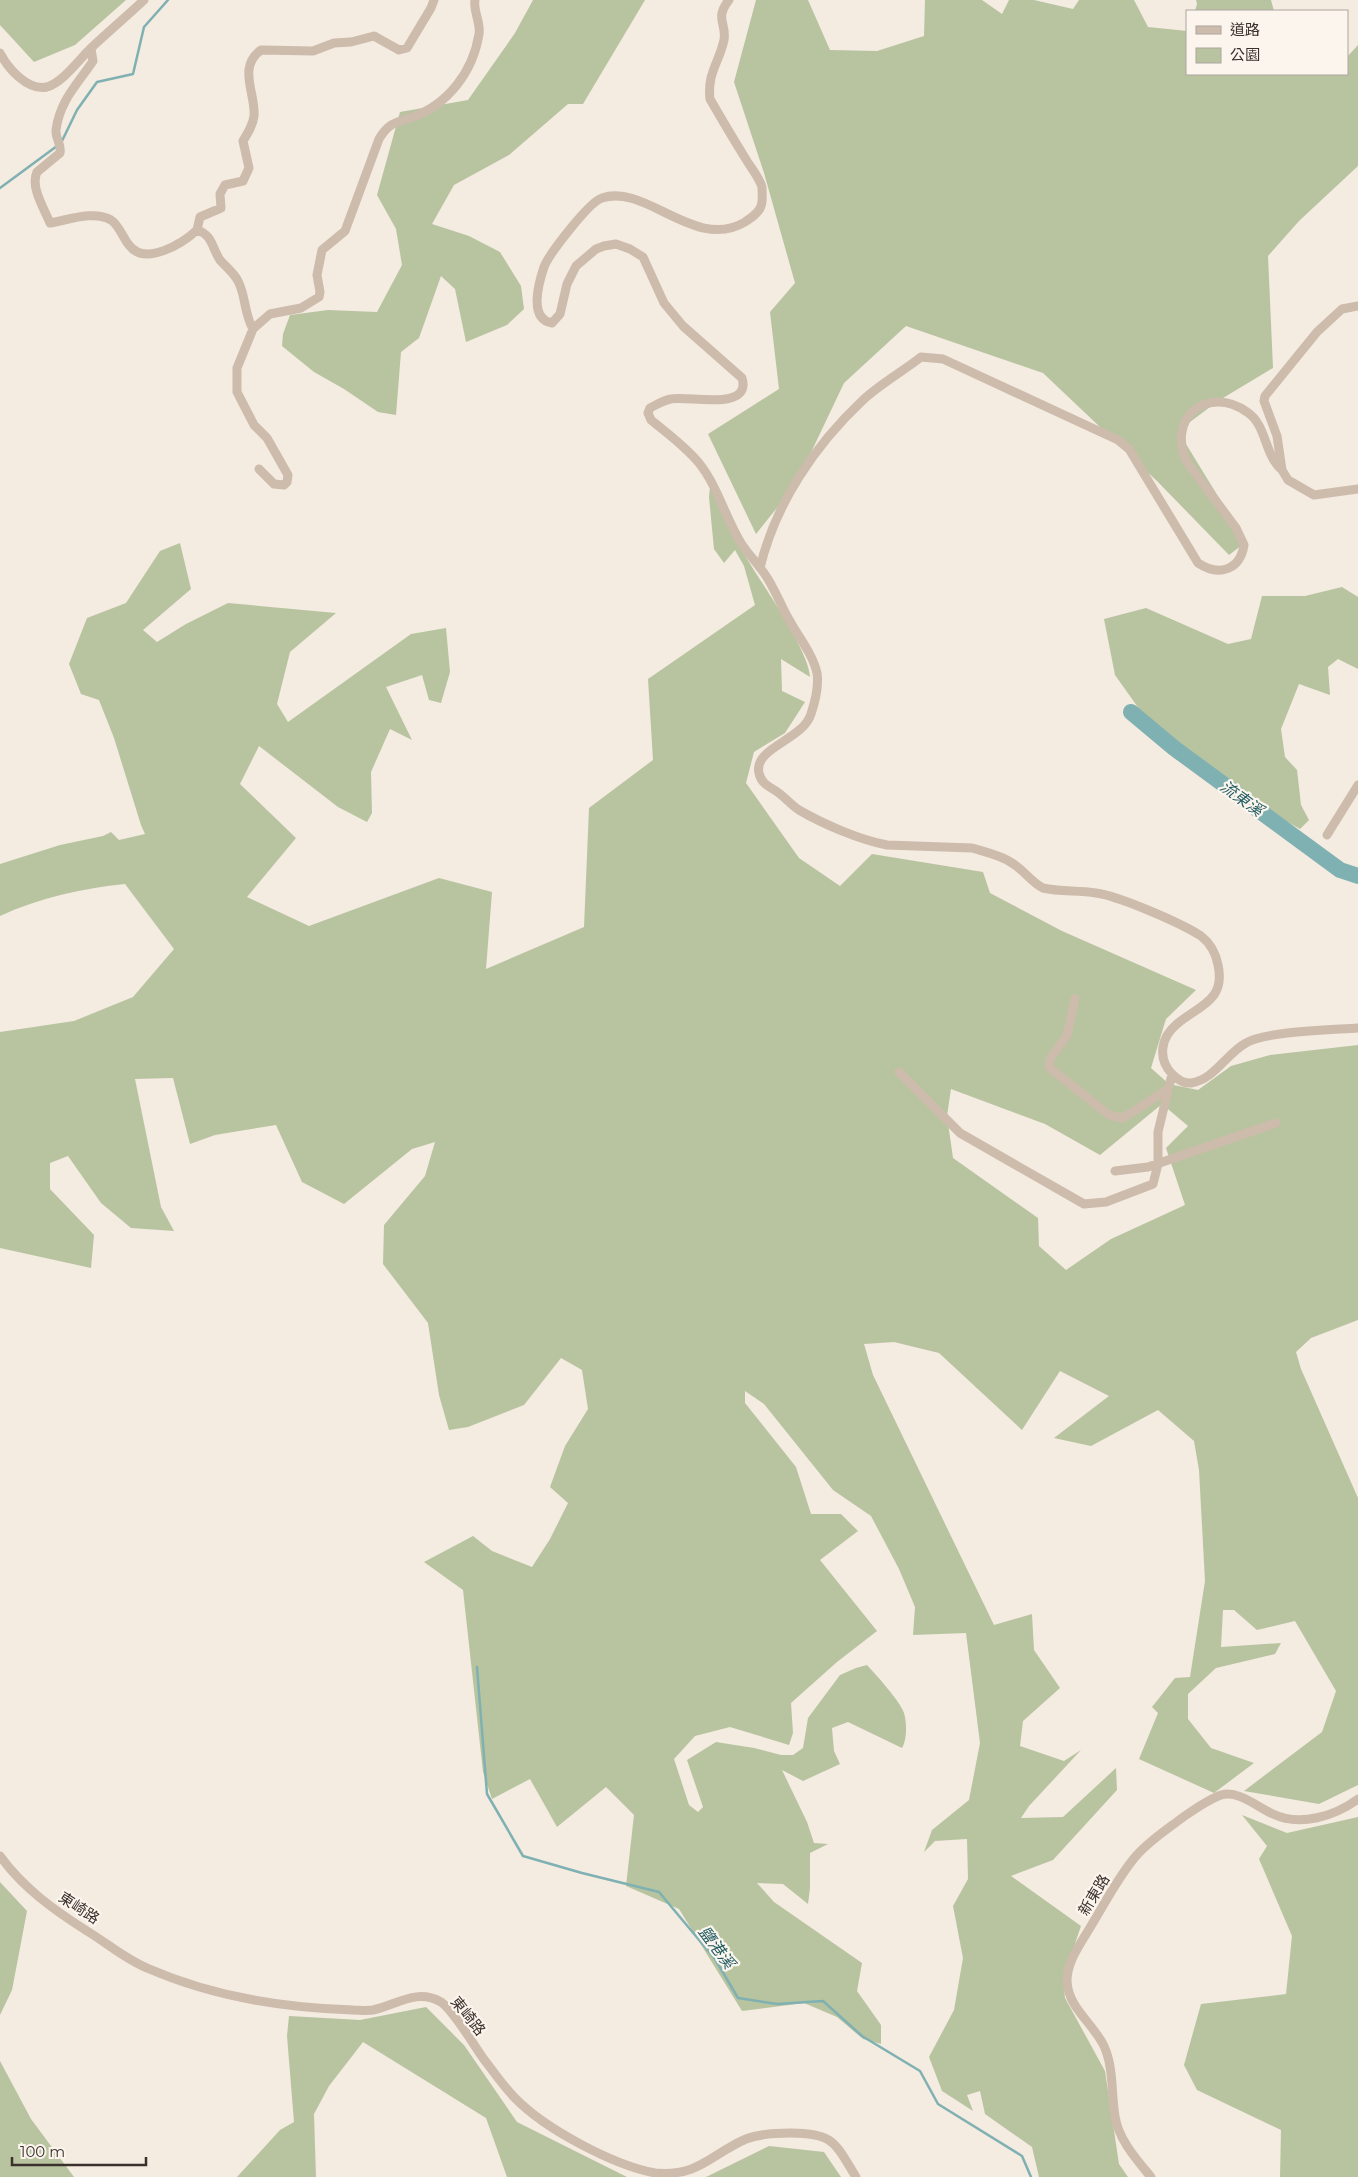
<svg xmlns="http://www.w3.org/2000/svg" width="1358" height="2177" font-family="Montserrat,'Noto Sans TC',sans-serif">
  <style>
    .green { fill: #b8c4a0; fill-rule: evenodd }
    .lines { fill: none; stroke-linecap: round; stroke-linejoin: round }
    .stream { stroke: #7fb0b2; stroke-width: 2.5 }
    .river { stroke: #7fb0b2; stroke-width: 16 }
    .minor { stroke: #cdbbac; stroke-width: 9 }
    .labels { text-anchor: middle; stroke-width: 4.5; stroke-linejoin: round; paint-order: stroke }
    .street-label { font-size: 15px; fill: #3b302b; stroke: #fbf5ee }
    .water-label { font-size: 16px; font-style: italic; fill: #1f5a5e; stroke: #fbf5ee }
  </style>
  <rect width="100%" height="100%" fill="#f4ebe1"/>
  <path class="green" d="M0,0H126L75,45L34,62L0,25Z
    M533,0H645L583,104H568L509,155L454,185L432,224L469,236L500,252L521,286L524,309L507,325L466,342L455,289L441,276L419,338L401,352L396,415L378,412L344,389L314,372L282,346L283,334L290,315L328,310L377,312L402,265L396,229L377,195L400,112L468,100L515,33Z
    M756,0H808L830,50L877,51L924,36L925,0H982L1002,14L1009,0H1034L1073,9L1079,0H1134L1148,27L1187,31V74H1347V57L1358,45V166L1299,221L1268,256L1273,368L1218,401L1178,431L1246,542L1229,555L1157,481L1043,373L906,326L844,383L796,484L756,534L708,434L779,389L770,312L795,283L764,173L734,82Z
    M1196,0H1271L1274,11H1195L1197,4Z
    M710,487C720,508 729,529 741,549C757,577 809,649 810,677L781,659L782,691L805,702L785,733L754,752L746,783L799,858L840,886L872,854L983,872L990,893L1062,931L1196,990L1166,1019L1151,1068L1169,1084L1198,1090L1231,1066L1270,1055L1358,1045V1320L1311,1338L1296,1352L1301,1369L1358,1498V1785L1319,1804L1244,1791L1322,1732L1336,1691L1295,1621L1257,1630L1234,1610H1223L1221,1647L1281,1643L1275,1654L1216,1668L1188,1694V1719L1211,1748L1254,1763L1214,1793L1139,1759L1158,1713L1152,1707L1175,1678L1190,1677L1205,1581L1199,1470L1194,1441L1158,1410L1091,1446L1054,1438L1109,1396L1060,1371L1022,1430L939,1353L894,1342L864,1344L873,1375L994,1625L1032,1614L1034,1650L1060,1688L1023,1721L1020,1746L1064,1761L1081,1750L1029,1806L1021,1818L1063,1817L1116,1768L1117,1790L1053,1860L1011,1876L1081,1926L1063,1979L1065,1998L1105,2071L1119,2164L1128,2177H1039L1032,2147L985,2114L980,2091L967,2095L973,2111L942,2091L929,2057L954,2010L963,1958L953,1906L968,1879L967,1839L935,1841L924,1852L932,1830L969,1800L980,1743L966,1633L913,1635L915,1607L899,1569L871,1516L833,1490L764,1404L745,1391V1403L796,1467L811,1514H841L858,1531L820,1560L877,1631L837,1662L791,1703L793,1733L789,1745L730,1727L695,1736L674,1759L689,1805L698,1812L703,1807L687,1760L716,1742L754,1748L781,1755H793L803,1748L808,1718L840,1675L856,1668L867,1665C877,1676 900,1701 904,1713C907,1723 907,1740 902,1748L848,1722L832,1728L834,1751L840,1764L803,1781L782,1770L807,1822L814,1843L828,1844L810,1853V1888L808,1904L783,1884L757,1883L774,1902L862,1963L857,1991L881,2025V2044L863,2039L837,2017L804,2003L742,2011L679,1909L626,1886L634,1815L606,1787L557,1827L530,1779L492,1799L483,1772L463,1590L424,1562L473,1536L492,1551L532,1567L550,1539L568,1503L550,1487L565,1446L588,1409L582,1370L561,1358L524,1405L468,1427L449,1430L439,1395L428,1323L383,1264L384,1225L425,1176L435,1142L412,1149L344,1204L302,1182L276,1125L215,1135L190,1144L173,1078L135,1079L161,1207L174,1231L131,1228L101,1203L68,1156L50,1163V1189L94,1235L91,1268L0,1248V1032L74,1021L133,997L174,949L125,884C83,888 39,898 0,916V864L60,845L103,836L111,832L119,840L145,834L141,825L114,738L99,700L81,694L69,664L87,618L126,603L160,551L180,543L191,589L143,630L157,642L186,624L228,603L336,613L290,652L277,704L288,722L411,634L446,628L450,672L441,703L429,700L422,675L386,687L412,740L390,729L371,772L372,813L367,822L338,807L259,746L240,784L296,838L247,897L309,926L439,878L492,892L486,969L584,927L589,808L653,760L648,679L755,605L744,566L735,550L724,563L714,549L709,497ZM951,1089L1045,1124L1100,1155L1162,1104L1188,1126L1166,1148L1185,1205L1111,1239L1066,1270L1039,1246L1038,1218L953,1158L947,1116Z
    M1342,587L1358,597V669L1338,659L1328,667L1330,695L1299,684L1281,729L1285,757L1297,770L1301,805L1309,820L1300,829L1174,758L1115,675L1104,619L1146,608L1228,644L1251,639L1262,596H1305Z
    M1242,1815L1287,1833L1358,1817V2177H1280L1281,2130L1197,2090L1184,2065L1201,2004L1286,1994L1292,1936L1259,1859L1267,1846Z
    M0,1882L27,1911L12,1990L0,2015Z
    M426,2007L464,2045L517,2122L627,2177H507L486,2118L363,2042L329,2086L314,2114L316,2177H237L280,2130L294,2122L287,2036L289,2016L360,2020Z
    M0,2061L31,2119L74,2177H0Z
    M769,2146L824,2152L841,2177H706Z"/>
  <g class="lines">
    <path class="stream" d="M61,143L77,110L97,82L133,74L144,27L168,0
      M0,188L57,146
      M477,1667L487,1794L523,1856L582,1873L659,1892L715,1959L738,1998L777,2004L823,2001L862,2036L920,2071L938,2104L1022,2156L1031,2177"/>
    <path class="river" d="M1131,712L1174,748L1340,870L1358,876"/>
    <path class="minor" d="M729,0C714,19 727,23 724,40C719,63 707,73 710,99C722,120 734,140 747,161C752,169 760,179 762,187C762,192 763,202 761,206C759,213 751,218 745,222C695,252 646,183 602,198C589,202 549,254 544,267C539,282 528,319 552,323L560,314L567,284L576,266L596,249L604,246L616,244L630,249L643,257L664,303L683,326L742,378C752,412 687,395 671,399C664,400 656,405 650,408L648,413L651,420C667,433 686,447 699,463C718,487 725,517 741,543C748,554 757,563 764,573C775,588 781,607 791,623C800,639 813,655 817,673C819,686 815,702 811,714C803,740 753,748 759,773C761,783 768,786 776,791C784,796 791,805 799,810C823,824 860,840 887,845L972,848C985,852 1001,855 1012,863C1024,870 1031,882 1043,888C1060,892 1078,890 1096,893C1119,896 1181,923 1201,936C1210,943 1216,954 1218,965C1226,1001 1198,1006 1177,1024C1161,1037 1157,1058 1172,1074C1177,1079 1183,1084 1191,1083C1214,1080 1227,1053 1246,1043C1266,1031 1332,1030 1358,1028
      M91,49L93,61C77,85 60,100 56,130C55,138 62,145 60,153L37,172C30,187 44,208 50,223C68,220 94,210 111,220C119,225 123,238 129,245C145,267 183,243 197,230
      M0,53C8,68 27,91 47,87C62,83 79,60 90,49C108,32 127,16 144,0
      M1358,306L1342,309L1317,332L1265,396L1264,401L1277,436L1282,470L1288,480L1314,495L1358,489
      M253,329L270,314L301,308L319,297L320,292L317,275L322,250L345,231L379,139C389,122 396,123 413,117C448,104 473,72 479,34C481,23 473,11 475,0
      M259,469L274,484L284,485L287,482L288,475L267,438L254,425L237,392V368L253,329C244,314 246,296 238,281C234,273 226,267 220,260C212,249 213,235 197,230L200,217L221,208L220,194L225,185L243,181L249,168L243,141C248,133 253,125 254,116C256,94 237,67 261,50L313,51L334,43L351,42L374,36L399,50L407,48L431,8L434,0
      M760,568C775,504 815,445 863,400C880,384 902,372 921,357L943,359L1118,440L1129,449L1198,563C1219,577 1240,570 1244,545L1236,528L1187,462C1166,417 1208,385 1247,412C1267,425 1264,455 1282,470
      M1327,835L1358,785
      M1075,999L1067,1035L1050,1059L1049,1065L1050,1068L1109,1115L1123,1118L1168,1089
      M899,1072L960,1133L1084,1204L1106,1202L1153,1184L1158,1164V1132L1172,1074
      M1115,1171L1148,1167L1276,1123
      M0,1856C23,1888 54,1910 87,1931C107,1943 125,1959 147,1968C211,1996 284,2008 353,2010C359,2010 367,2011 373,2010C397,2005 416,1988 441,2002C454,2011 473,2044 483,2058C493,2071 503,2086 515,2098C545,2129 613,2165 655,2173C699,2177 711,2154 746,2139C759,2134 777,2133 791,2133C834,2133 835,2143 856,2177
      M1151,2177C1137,2160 1118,2139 1115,2116C1111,2093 1114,2068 1104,2046C1093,2023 1068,2008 1067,1981C1067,1961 1081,1943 1091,1926C1105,1903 1118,1877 1136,1856C1149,1841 1166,1830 1182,1818C1195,1809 1207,1800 1221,1795C1239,1790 1257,1807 1273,1814C1300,1827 1335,1816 1358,1799"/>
  </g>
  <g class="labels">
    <g class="street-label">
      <text transform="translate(1094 1895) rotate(-59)" y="5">新東路</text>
      <text transform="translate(79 1908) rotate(33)" y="5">東崎路</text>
      <text transform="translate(468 2016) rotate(51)" y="5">東崎路</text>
    </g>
    <g class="water-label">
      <text transform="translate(1242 798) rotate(36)" y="6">流東溪</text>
      <text transform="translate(717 1947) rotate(53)" y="6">鹽港溪</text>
    </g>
  </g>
  <rect x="1186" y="10" width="162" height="65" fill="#fbf5ee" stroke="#aea6a0"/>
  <rect x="1196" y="26" width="25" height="8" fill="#cdbbac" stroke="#aea6a0"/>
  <text x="1230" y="35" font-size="15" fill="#3b302b">道路</text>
  <rect x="1196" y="48" width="25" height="15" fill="#b8c4a0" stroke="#aea6a0"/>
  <text x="1230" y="60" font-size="15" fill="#3b302b">公園</text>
  <path d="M12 2157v8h134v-8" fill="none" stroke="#3b302b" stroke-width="2.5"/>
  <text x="20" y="2157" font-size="15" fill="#3b302b" stroke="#fbf5ee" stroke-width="4" paint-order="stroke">100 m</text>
</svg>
